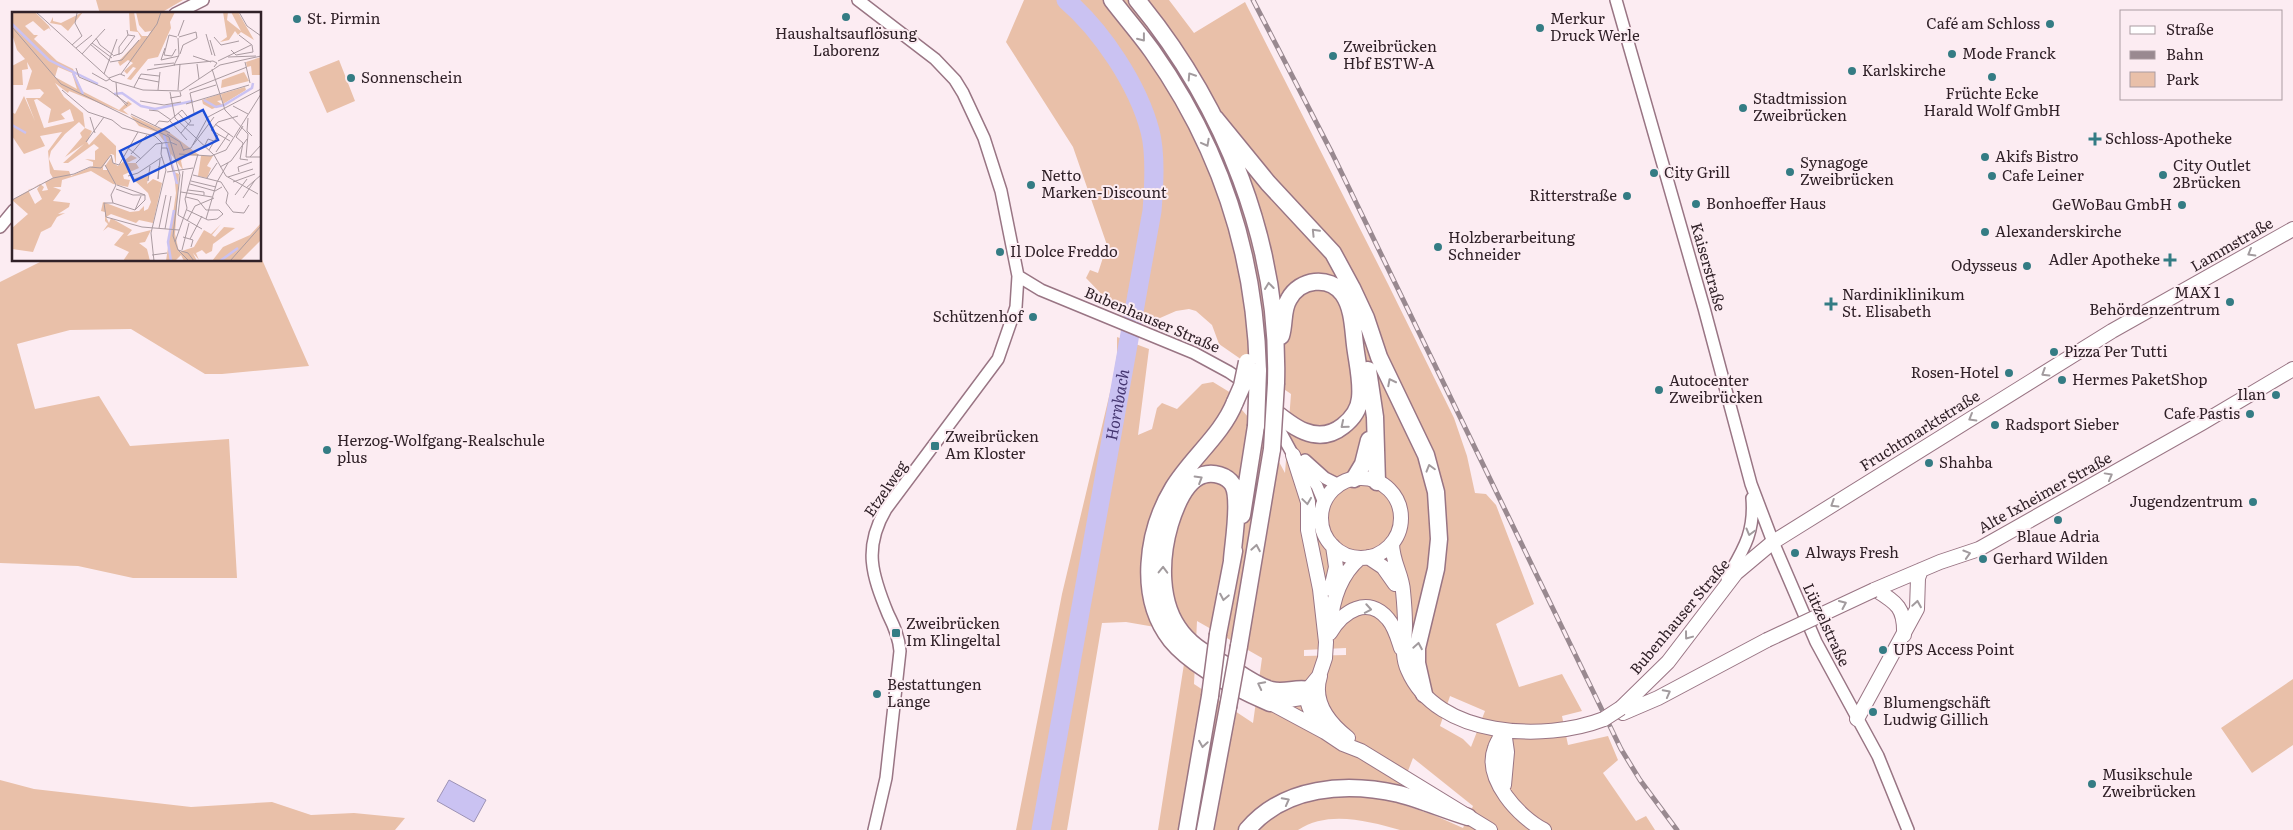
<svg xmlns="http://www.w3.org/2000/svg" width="2293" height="830" font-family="Literata,serif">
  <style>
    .green { fill: #e9c0a9; fill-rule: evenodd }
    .water { fill: #cac2f2; stroke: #9c92b5 }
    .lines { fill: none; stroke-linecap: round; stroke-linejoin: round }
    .river { stroke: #cac2f2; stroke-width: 19 }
    .minor-casing { stroke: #997584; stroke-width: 14 }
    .major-casing { stroke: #997584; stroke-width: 16 }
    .highway-casing { stroke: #997584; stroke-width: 19 }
    .minor { stroke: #fff; stroke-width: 11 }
    .major { stroke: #fff; stroke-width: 14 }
    .highway { stroke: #fff; stroke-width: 16 }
    .rail-casing { stroke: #998990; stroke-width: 5 }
    .rail { stroke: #fcecf2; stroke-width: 3; stroke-dasharray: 9; stroke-linecap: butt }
    .major-bridge-casing { stroke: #997584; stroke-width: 16; stroke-linecap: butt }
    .highway-bridge-casing { stroke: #997584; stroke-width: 19; stroke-linecap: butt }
    .major-bridge { stroke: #fff; stroke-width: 14 }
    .highway-bridge { stroke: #fff; stroke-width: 16 }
    .oneway { stroke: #a29b9e }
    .poi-dot { fill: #347c84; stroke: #fcecf2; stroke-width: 2 }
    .labels { text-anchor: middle; stroke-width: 4; stroke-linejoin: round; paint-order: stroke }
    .poi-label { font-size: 15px; fill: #302128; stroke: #fcecf2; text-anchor: start }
    .street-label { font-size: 15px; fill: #302128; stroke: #fcecf2 }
    .water-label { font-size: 16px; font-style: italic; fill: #453671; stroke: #fcecf2 }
    .inset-river { fill: none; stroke: #cac2f2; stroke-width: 2.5 }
    .inset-road { fill: none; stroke: #aa9ba1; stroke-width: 1 }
    .view { fill: #1d4ed8; fill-opacity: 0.15; stroke: #1d4ed8; stroke-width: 2.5 }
    .inset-edge { fill: none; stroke: #302128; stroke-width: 2.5 }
  </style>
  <rect width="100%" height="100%" fill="#fcecf2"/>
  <path class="green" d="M96,0H183L159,14H100Z
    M1024,0H1169L1194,33L1245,2L1388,284L1454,418L1467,456L1475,493L1486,494L1496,505L1534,604L1496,624L1519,687L1562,674L1582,711L1562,716L1568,745L1608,736L1618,760L1603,773L1636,821L1646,816L1655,830H1400C1368,821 1328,810 1298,830H1158L1184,664L1155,627L1126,622L1102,623L1067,830H1016L1062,594L1112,384L1117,355V337L1149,349L1138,435L1152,429L1157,408L1162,403L1177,409L1202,384L1213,382L1231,393L1235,402L1256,426L1272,449L1285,473L1291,394L1219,344L1212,325L1196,311L1189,309L1176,311L1160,318L1156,322H1151L1113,306L1086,278L1090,270L1098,273L1107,245L1073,147L1006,42ZM1197,621L1262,658L1253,723L1194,684ZM1346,648V655L1304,656V650ZM1450,696L1485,711L1471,747L1463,739L1440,726ZM1413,758L1473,806L1463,828L1436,816L1396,802Z
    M339,60L355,101L327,113L309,72Z
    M260,255L309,366L222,374H205L131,329L70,330L17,344L35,409L99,396L130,446L229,439L237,578H133L78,566L0,563V282L44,260H260Z
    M2293,679V745L2252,773L2221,728Z
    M0,780L34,789L191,807L272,802L311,815L354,813L405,818L395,830H0Z"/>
  <path class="water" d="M449,780L486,800L474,822L437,801Z"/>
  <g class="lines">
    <path class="river" id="s1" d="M1041,830L1152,211C1154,186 1156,154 1150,131C1138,85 1102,31 1066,0"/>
    <g class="minor-casing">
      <path id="minor" d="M858,0L935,59L955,80L963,93L984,138L1001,191L1018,276L1016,307L998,359L886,509C863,548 872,575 888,614C894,626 899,637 900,651L886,778L874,830
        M1616,0L1704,308L1751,484L1773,542L1816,642L1878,756L1908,830
        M175,14L203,0
        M0,227L14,210
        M1018,276L1041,290L1194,353L1229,372L1248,385
        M1274,420L1293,455L1317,486L1324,503
        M1305,460L1325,478L1339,485
        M1727,578C1743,550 1755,533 1752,498"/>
    </g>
    <g class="major-casing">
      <path id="major" d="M1321 518a40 40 0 1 1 80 0a40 40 0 1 1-80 0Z
        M1392,543C1392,562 1402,574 1403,591C1404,601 1405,614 1405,625C1405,640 1401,655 1408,670C1437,738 1545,742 1604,719
        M1368,557L1383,567L1395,584
        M1331,589L1336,567L1333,546
        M1874,590L1940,562L1979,549L2202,423L2293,369
        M1876,590C1897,603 1905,608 1904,635
        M1330,627C1332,601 1340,575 1360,558
        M1330,633C1343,611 1368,595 1388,619C1395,627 1398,639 1401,648
        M1320,676C1312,701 1329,723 1348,738
        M1308,690C1304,704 1314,718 1323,729
        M1270,703L1301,698L1319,676L1325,658L1326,642L1320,589L1308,530V502L1293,455
        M1271,703L1325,732L1343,744L1361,751L1490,830
        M1621,708L1668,662L1736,573L1773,542L2112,331L2293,229
        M1623,713L1658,698L1767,640
        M1857,719L1917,609L1918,578L1921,570
        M1504,731C1501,736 1497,742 1495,748C1483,779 1520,818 1544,830
        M1504,785L1507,752L1504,731"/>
    </g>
    <g class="highway-casing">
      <path id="highway" d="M1112,0C1125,17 1139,33 1152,51C1220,147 1255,253 1258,371
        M1137,0C1225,107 1280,243 1276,383
        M1215,118L1268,183L1333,253L1352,288L1366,318L1379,357L1426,455L1436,492L1439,539L1436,569L1417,648V663L1424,694
        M1368,370L1375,417L1377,482
        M1235,402C1222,435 1191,458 1173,488C1147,531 1137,597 1171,640C1193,667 1238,689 1270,703
        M1264,403C1286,421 1314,449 1343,426C1352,419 1359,410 1360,398C1362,381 1357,362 1355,345C1353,329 1353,308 1343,294C1329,275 1300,279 1289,299C1282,310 1285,323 1281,336
        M1354,479L1363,464L1369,440
        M1242,515L1256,426
        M1232,560C1233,543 1241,500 1233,485C1227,475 1213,472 1203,475C1185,481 1175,508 1170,524C1160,558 1158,604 1182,633C1195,649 1213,658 1231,668C1243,676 1257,686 1271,690C1284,694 1296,687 1308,690
        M1218,634L1234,551
        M1239,646L1272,449
        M1187,830L1210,696
        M1205,830L1228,707
        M1247,830C1284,786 1346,782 1399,794C1422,800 1445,810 1468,817"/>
    </g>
    <use href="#minor" class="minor"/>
    <use href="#major" class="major"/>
    <use href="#highway" class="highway"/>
    <g class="rail-casing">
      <path id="rail" d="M1253,0L1332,153L1621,749L1640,780L1677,830"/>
    </g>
    <use href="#rail" class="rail"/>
    <g class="major-bridge-casing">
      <path id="major-bridge" d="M1767,640L1874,590
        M1604,719L1621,708"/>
    </g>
    <g class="highway-bridge-casing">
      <path id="highway-bridge" d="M1235,402L1242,386L1247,362
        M1256,426L1258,371
        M1272,449L1276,383
        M1210,696L1218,634
        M1228,707L1239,646"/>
    </g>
    <use href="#major-bridge" class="major-bridge"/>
    <use href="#highway-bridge" class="highway-bridge"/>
  </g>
  <defs><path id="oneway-chevron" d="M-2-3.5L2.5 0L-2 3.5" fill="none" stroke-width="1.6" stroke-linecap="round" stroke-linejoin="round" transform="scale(1.25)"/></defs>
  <g class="oneway">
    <use href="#oneway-chevron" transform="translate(1142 38) rotate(52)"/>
    <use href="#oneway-chevron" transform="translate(1191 76) rotate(-123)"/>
    <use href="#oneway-chevron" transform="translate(1206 143) rotate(62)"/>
    <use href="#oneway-chevron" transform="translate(1315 232) rotate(-134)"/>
    <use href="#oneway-chevron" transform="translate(2251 253) rotate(150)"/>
    <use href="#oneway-chevron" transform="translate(1269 286) rotate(-97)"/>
    <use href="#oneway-chevron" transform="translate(2045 373) rotate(148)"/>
    <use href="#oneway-chevron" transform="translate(1391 382) rotate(-117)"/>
    <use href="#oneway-chevron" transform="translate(1972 418) rotate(150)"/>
    <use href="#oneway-chevron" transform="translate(1344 425) rotate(140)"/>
    <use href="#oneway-chevron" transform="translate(1430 468) rotate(-106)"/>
    <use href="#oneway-chevron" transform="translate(2109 476) rotate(-29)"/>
    <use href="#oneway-chevron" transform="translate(1199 479) rotate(-31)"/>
    <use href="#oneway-chevron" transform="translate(1307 501) rotate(82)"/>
    <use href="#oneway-chevron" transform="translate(1834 504) rotate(148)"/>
    <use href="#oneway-chevron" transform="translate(1750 532) rotate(105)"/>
    <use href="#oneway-chevron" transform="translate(1256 548) rotate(-80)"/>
    <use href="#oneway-chevron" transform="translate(1967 554) rotate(-17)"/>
    <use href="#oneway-chevron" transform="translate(1163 570) rotate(-89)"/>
    <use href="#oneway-chevron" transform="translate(1224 597) rotate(101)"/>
    <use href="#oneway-chevron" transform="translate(1843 604) rotate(-24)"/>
    <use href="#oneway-chevron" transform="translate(1917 604) rotate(-81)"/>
    <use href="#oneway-chevron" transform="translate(1368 609) rotate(10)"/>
    <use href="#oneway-chevron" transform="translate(1688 636) rotate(127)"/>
    <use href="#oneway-chevron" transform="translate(1418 646) rotate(-80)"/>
    <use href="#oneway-chevron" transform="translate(1261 685) rotate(-153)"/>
    <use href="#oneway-chevron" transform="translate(1667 693) rotate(-28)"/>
    <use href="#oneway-chevron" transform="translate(1203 744) rotate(99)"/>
    <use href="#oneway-chevron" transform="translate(1286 801) rotate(-28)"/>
  </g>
  <g class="poi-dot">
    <circle cx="846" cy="17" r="5"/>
    <circle cx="297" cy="19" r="5"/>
    <circle cx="2050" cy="24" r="5"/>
    <circle cx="1540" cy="28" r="5"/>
    <circle cx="1952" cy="54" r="5"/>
    <circle cx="1333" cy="56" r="5"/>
    <circle cx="1852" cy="71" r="5"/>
    <circle cx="1992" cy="77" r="5"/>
    <circle cx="351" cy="78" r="5"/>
    <circle cx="1743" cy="108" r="5"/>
    <path d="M2092.5 131.5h5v5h5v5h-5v5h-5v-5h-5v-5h5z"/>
    <circle cx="1985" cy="157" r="5"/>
    <circle cx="1790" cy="172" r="5"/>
    <circle cx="1654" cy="173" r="5"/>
    <circle cx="2163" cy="175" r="5"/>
    <circle cx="1992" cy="176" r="5"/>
    <circle cx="1031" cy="185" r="5"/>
    <circle cx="1627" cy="196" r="5"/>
    <circle cx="1696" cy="204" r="5"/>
    <circle cx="2182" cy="205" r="5"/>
    <circle cx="1985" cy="232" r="5"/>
    <circle cx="1438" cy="247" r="5"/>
    <circle cx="1000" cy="252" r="5"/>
    <path d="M2167.5 252.5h5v5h5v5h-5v5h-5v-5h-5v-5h5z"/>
    <circle cx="2027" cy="266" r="5"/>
    <circle cx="2230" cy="302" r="5"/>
    <path d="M1828.5 296.5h5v5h5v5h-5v5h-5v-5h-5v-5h5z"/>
    <circle cx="1033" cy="317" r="5"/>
    <circle cx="2054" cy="352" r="5"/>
    <circle cx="2009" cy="373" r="5"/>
    <circle cx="2062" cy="380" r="5"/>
    <circle cx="1659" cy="390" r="5"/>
    <circle cx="2276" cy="395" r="5"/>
    <circle cx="2250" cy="414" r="5"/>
    <circle cx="1995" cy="425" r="5"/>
    <rect x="930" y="441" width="10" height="10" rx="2.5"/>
    <circle cx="327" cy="450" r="5"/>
    <circle cx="1929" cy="463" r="5"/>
    <circle cx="2253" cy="502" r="5"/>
    <circle cx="2058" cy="520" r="5"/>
    <circle cx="1795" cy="553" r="5"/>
    <circle cx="1983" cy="559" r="5"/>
    <rect x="891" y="628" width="10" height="10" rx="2.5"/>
    <circle cx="1883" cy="650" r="5"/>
    <circle cx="877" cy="694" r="5"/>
    <circle cx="1873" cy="712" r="5"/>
    <circle cx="2092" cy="784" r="5"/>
  </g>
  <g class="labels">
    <g class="poi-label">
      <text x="307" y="24">St. Pirmin</text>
      <text x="1550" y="24">Merkur<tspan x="1550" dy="17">Druck Werle</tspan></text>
      <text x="2040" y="29" text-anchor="end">Café am Schloss</text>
      <text x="846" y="39" text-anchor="middle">Haushaltsauflösung<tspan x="846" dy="17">Laborenz</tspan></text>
      <text x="1343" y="52">Zweibrücken<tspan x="1343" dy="17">Hbf ESTW-A</tspan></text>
      <text x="1962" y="59">Mode Franck</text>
      <text x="1862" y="76">Karlskirche</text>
      <text x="361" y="83">Sonnenschein</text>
      <text x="1992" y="99" text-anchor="middle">Früchte Ecke<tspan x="1992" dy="17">Harald Wolf GmbH</tspan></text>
      <text x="1753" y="104">Stadtmission<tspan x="1753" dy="17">Zweibrücken</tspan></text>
      <text x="2105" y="144">Schloss-Apotheke</text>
      <text x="1995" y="162">Akifs Bistro</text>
      <text x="1800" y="168">Synagoge<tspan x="1800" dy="17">Zweibrücken</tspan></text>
      <text x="2173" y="171">City Outlet<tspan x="2173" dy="17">2Brücken</tspan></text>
      <text x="1664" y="178">City Grill</text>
      <text x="1041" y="181">Netto<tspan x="1041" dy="17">Marken-Discount</tspan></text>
      <text x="2002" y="181">Cafe Leiner</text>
      <text x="1617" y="201" text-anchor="end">Ritterstraße</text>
      <text x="1706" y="209">Bonhoeffer Haus</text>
      <text x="2172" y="210" text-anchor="end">GeWoBau GmbH</text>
      <text x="1995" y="237">Alexanderskirche</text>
      <text x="1448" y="243">Holzberarbeitung<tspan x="1448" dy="17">Schneider</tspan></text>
      <text x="1010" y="257">Il Dolce Freddo</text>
      <text x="2160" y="265" text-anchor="end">Adler Apotheke</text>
      <text x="2017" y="271" text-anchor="end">Odysseus</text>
      <text x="2220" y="298" text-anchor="end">MAX 1<tspan x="2220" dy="17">Behördenzentrum</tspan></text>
      <text x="1842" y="300">Nardiniklinikum<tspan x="1842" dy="17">St. Elisabeth</tspan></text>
      <text x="1023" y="322" text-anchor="end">Schützenhof</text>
      <text x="2064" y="357">Pizza Per Tutti</text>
      <text x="1999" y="378" text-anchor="end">Rosen-Hotel</text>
      <text x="2072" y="385">Hermes PaketShop</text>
      <text x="1669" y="386">Autocenter<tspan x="1669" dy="17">Zweibrücken</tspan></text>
      <text x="2266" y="400" text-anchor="end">Ilan</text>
      <text x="2240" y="419" text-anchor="end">Cafe Pastis</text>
      <text x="2005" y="430">Radsport Sieber</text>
      <text x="945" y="442">Zweibrücken<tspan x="945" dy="17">Am Kloster</tspan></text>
      <text x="337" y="446">Herzog-Wolfgang-Realschule<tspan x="337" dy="17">plus</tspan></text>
      <text x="1939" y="468">Shahba</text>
      <text x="2243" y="507" text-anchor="end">Jugendzentrum</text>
      <text x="2058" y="542" text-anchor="middle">Blaue Adria</text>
      <text x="1805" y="558">Always Fresh</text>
      <text x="1993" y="564">Gerhard Wilden</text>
      <text x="906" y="629">Zweibrücken<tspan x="906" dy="17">Im Klingeltal</tspan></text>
      <text x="1893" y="655">UPS Access Point</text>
      <text x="887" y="690">Bestattungen<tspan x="887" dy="17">Lange</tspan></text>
      <text x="1883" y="708">Blumengschäft<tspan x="1883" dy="17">Ludwig Gillich</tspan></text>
      <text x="2102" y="780">Musikschule<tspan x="2102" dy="17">Zweibrücken</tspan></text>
    </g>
    <g class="street-label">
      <text transform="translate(2232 245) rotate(-30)" y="5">Lammstraße</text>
      <text transform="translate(1708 267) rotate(74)" y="5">Kaiserstraße</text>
      <text transform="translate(1152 320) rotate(23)" y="5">Bubenhauser Straße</text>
      <text transform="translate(1920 431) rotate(-32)" y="5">Fruchtmarktstraße</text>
      <text transform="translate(886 489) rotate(-56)" y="5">Etzelweg</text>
      <text transform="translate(2045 493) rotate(-29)" y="5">Alte Ixheimer Straße</text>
      <text transform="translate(1680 617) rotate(-50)" y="5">Bubenhauser Straße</text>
      <text transform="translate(1826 625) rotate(65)" y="5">Lützelstraße</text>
    </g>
    <g class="water-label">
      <text dy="6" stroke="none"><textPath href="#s1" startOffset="432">Hornbach</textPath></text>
    </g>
  </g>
  <g transform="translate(12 12)">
    <rect width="249" height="249" fill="#fcecf2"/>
    <path d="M0,0H23L37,14L39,19L37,16L32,19L21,9L13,14L22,23H26L22,27L45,49L61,57L70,79L107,98L116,89L120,92L111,98L117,103L57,79L56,81L43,71L52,85L71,101L73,116L80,119L75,130L77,133L89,120L104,134V153L102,143L99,142L91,155V158H96L93,154L100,144L101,151L106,154L119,143L125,146L115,151H124L127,156L111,163L112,167L118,168L116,175L101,172L79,159L50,168L49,175H41L49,178L41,189L58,191L57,195L46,202L53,201L45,205L39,215L29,220L21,240L0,237V216L16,202L0,188L28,172L32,175L30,179L36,178L33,170L41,166L38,161L36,139L50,120L28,124L33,134L12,142L6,133L0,139L6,133L0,124V100L3,102L12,84L23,109L14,86H28L32,81L28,77L14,78L20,59L15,50L16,57L10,58L11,73H0V54L13,47L5,38L0,22ZM46,55L60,61L65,77L43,65ZM25,87L39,97L36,111L53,107L49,102L58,97L62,109L32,116L22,88ZM67,110L73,116L68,121L70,125L53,145L72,132L51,151H56L82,132L87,136L83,139V148L73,147L81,150V154L59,164L57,159L42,158L37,147L39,139L53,122ZM28,173L25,177L30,187L23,192L16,178ZM71,0L56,19L49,13L38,11L41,5V9L49,11ZM117,0H122L125,18L130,24H136L139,19L133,20L127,13L124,0H163L158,10L159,16L146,45L136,47L119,68L115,67L124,56L121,55L115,62L112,59L121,51L116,48L108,54L106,50L129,26L126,20L118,19ZM211,0H216L215,8L229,19L219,0H226L242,28L229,20L226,23L223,19L217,28L208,30L215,25ZM249,45V63H240L239,54L235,55L234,50ZM232,60L237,69L209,76L210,68ZM233,75L234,78L211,92L209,82ZM208,82L210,88L205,89L211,93L200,97L191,92L190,88ZM118,103L146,116L153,117L187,143L172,144L169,149L171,158L159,142L162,159L154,131L162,130L152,129L145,120L127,114ZM189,144H201L195,154L199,156L195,166L186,164ZM162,160L167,162L163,222L167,240L182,235L192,218L199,222L209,212L200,223L203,225L212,215L223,216L201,232L200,239L194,242L190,238L184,241L187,248L181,241L185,249H172L169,243L163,249H154L164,181ZM137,161L135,172L141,167L150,171L141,211L127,208L124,211L99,202L94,205L97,211L99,206L120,218L115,224L139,218L133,230L127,231L135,237L138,249H111L117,240L102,233L112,221L96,215L91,219L96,212L93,209V200L89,199L91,190L118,200L127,199L132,194V199L136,197L139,190L136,181L121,167ZM249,211V228L228,249H200L211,235L238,223Z" fill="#e9c0a9" fill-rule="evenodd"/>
    <path class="inset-river" d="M0,12L37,48L86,72M61,61L71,82M102,82L110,81L129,94L143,97L181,89M192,88L204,95L212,93L240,76L241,71M0,113L14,121M152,123L165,172M159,249L156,230L162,198M208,249L226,236"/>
    <path class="inset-road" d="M24,0L100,69L131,78L169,79L208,53L249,44M227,0L235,14L249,24M0,15L49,72L157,125L168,163L161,224L166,238L177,249M194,22L200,43M166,24L172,8M167,25L184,20M202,25L209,33L227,29M84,26L88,33L101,43M166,26L167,43L162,53L201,49L205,51L202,55M198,28L203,44M80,31L100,46M78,32L98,49M60,33L70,24L63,11L65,1M64,36L80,23M153,36L149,48L167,44M164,37L160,44L152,43L157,23L165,25M219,38L224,43L241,40L240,33L227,23M70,42L93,17M168,42L171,33L185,26L184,20M107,43V35L116,23L115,18M101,44L110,41L123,24L116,23M181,44L199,50M216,45L244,44M206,49L239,33M98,50L110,48L127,28M233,50L238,71M185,52L187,67M142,53L162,51M64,56L67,65L95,77L116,92M200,57L213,98L236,122L234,145H249M135,58L163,53M80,61L94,69L98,67M92,62L105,27M109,62L145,12L149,0M97,66L108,62L113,64M126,66L147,70M104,70L105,83L115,94M122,75L129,62L147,64M50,78L76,100L100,108L110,116L143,124L150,131M146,78L148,60M166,78L168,52M177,78L235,55M158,80L163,106L202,143L214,164L246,182M178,81L204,73M178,81L182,101M158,86L169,84L168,80M128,89L152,93L169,90M174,92L237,73M221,94L236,102M137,98L146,99L159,108M166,101L177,113H182M119,102L158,121M78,105L83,121M236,106L235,119L240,124M158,109L175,128M203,112L221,125M143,114L147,109L156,110L170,98L179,109L169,121M231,114L224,125L231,131L228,147L236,148M155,122L168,130L172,139M218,129L199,118L206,110L226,104M74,130L92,105M181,133L202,105M115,135L129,147M192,135L196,127L202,129M150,136H155L161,159M171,138L179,136L196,105L249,77M197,138L206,123M204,140L217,121M119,142L135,123M167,142L199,144L214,138L249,82M238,145L249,133M124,151L144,132L158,130L165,133M93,153L104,173L99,183L101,191M147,154L146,167L148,147M208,155L219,149L235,127M171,159L166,203L190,217M155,160L181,156M227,160L226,155L240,150M181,163L209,170L216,181L214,191L221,200L232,201L237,193M116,164L126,161L150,145M216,165L241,157M195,166L205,151M136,169L138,154M179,169L204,175M221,170L243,162M178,172L203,179L210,175M105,173L133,183M234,176L249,163M104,177L121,183H133M176,178L192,180V183M169,180L200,185M223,183L235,167M174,185L186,188L194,198H207L211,202L205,207L196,208L175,198M231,186L243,168M0,188L41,166L62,162L78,155L89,156L99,143L101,151L107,153L126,120M101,191H92L94,205L130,215L167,218M101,191L123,198L133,188V183M123,198L129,184M194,207L205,170L216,151M175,209L183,194L202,186M147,216L154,183M153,217L159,184M171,225L181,228L179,235M178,227L190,204M163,230L175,196L173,187L186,142M166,238L176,241L182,249M170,238L177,211M140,243L155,241M142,249L139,221L154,158L149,142L150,131M218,249L249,214"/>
    <path class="view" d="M191,98L206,128L122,169L108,139Z"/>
    <rect width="249" height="249" class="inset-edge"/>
  </g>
  <rect x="2120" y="10" width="162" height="90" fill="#fcecf2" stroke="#aa9ba1"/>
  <rect x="2130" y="26" width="25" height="8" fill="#ffffff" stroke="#aa9ba1"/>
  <text x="2166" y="35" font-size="15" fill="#302128">Straße</text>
  <rect x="2130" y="51" width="25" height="8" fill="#998990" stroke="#aa9ba1"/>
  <text x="2166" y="60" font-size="15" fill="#302128">Bahn</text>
  <rect x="2130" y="72" width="25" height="15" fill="#e9c0a9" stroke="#aa9ba1"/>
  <text x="2166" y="85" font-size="15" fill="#302128">Park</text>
</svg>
